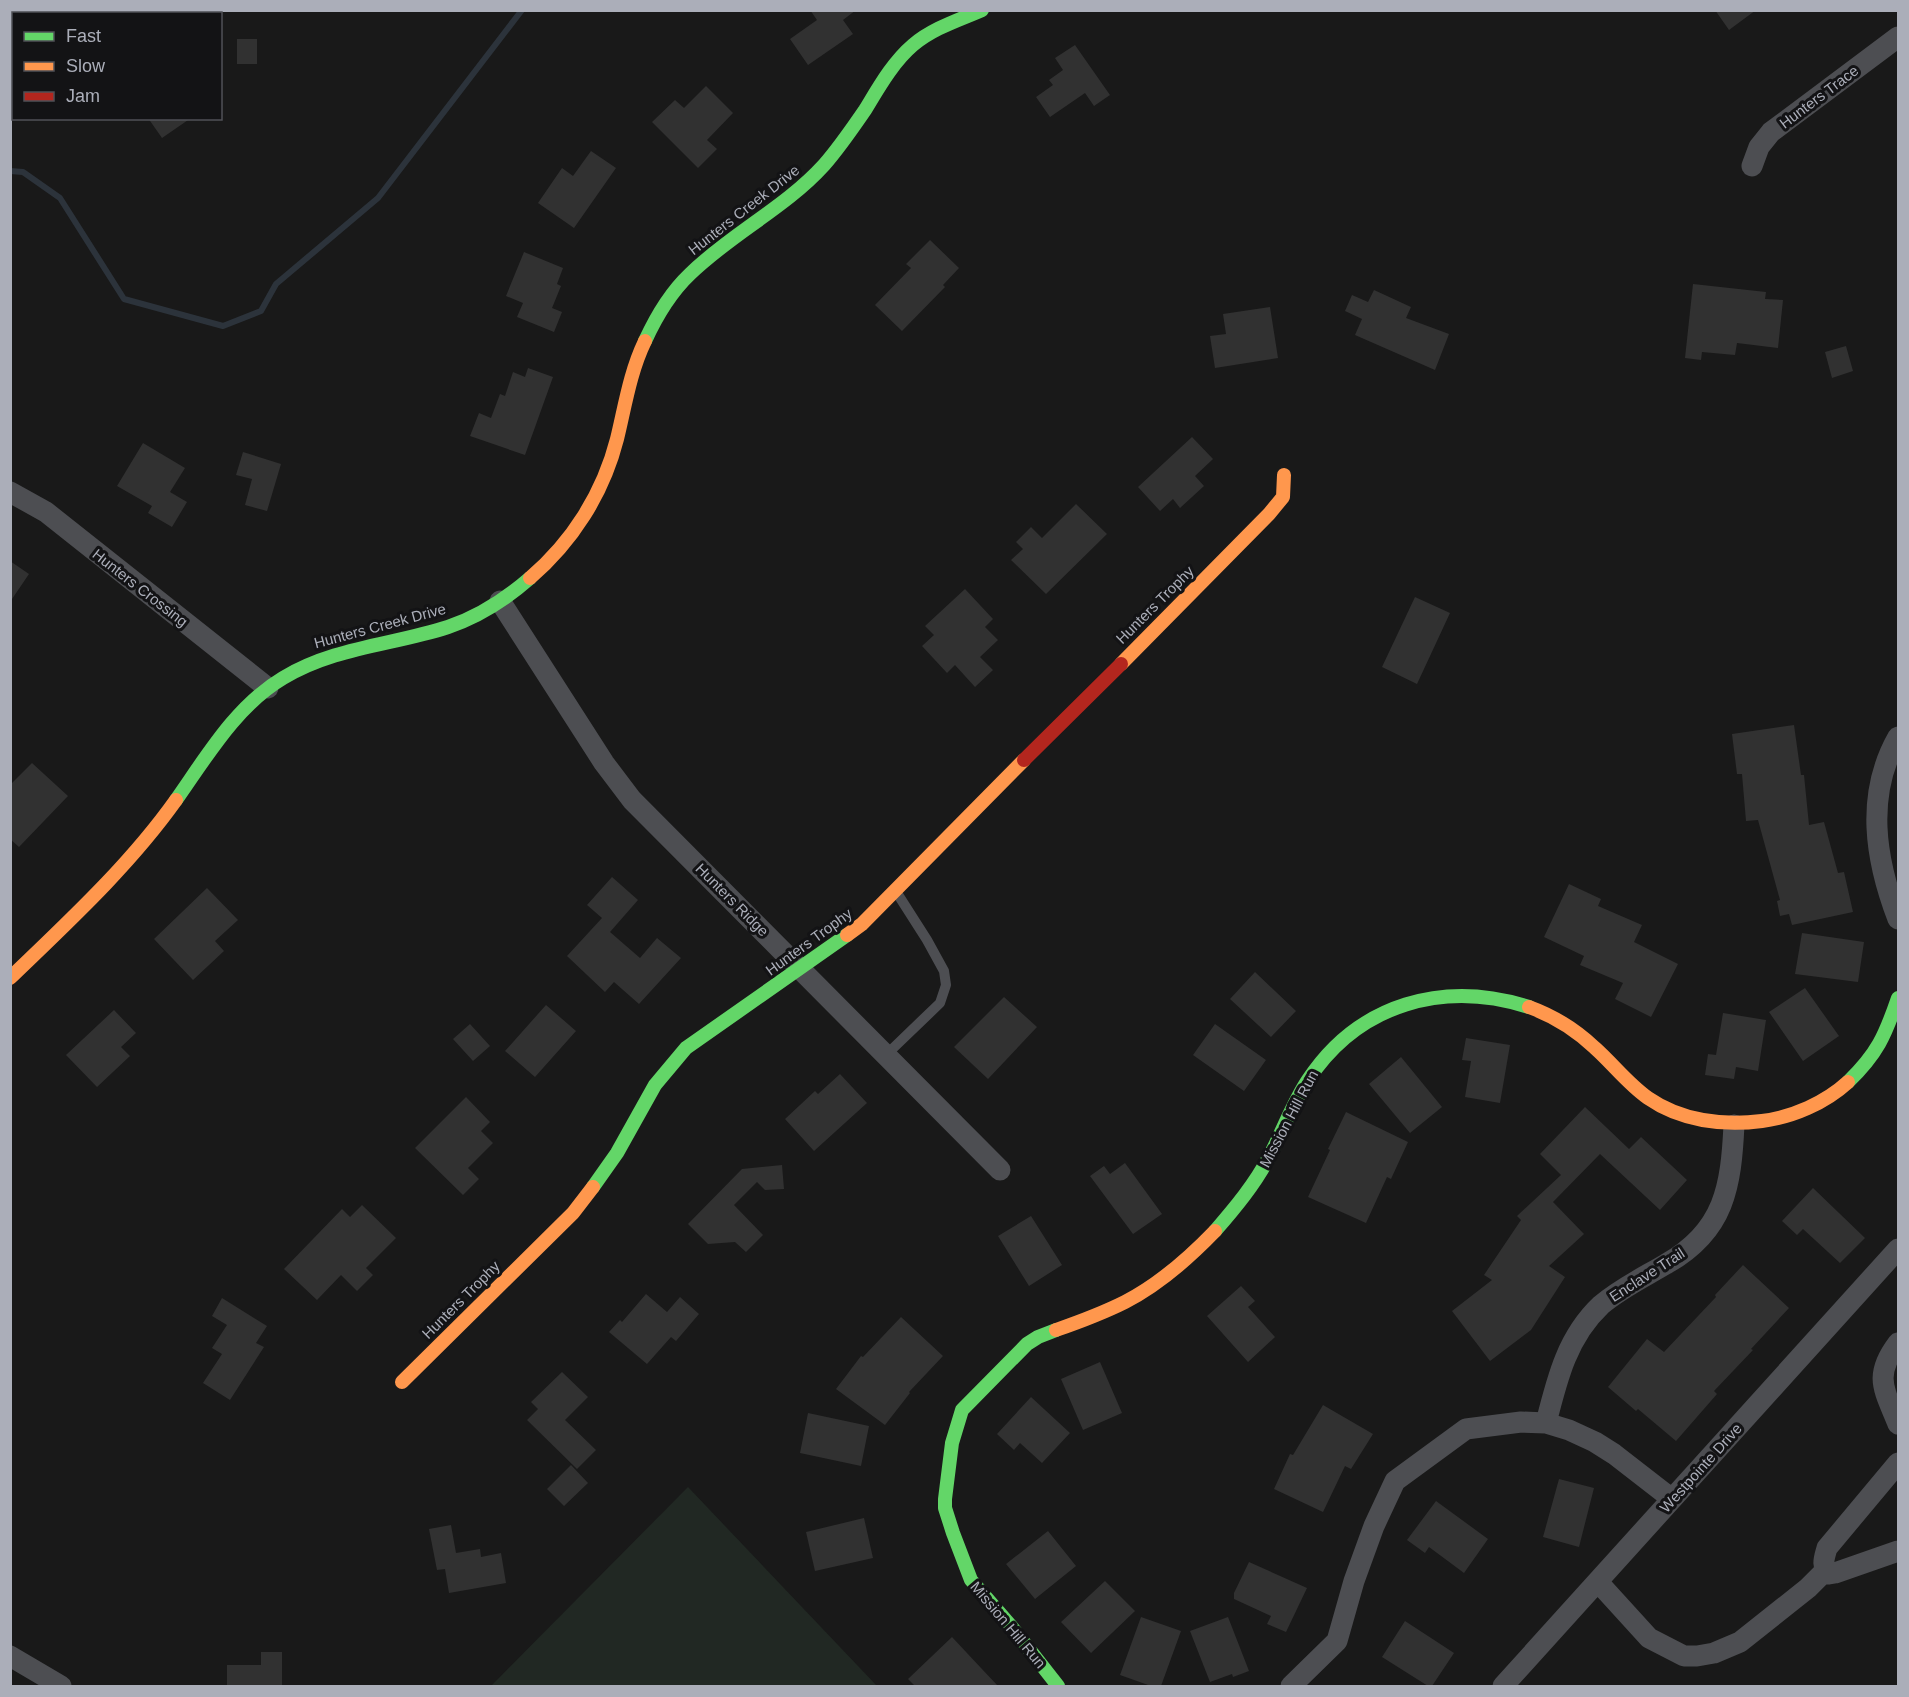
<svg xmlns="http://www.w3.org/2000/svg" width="1909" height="1697" font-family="Arial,sans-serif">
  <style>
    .green { fill: #212823 }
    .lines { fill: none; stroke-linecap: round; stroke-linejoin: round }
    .stream { stroke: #2c333b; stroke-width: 6 }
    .building { fill: #313131 }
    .lane { stroke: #4d4e52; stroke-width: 10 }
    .street { stroke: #4d4e52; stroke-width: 21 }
    .fast { stroke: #63d668; stroke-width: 14 }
    .slow { stroke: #ff974d; stroke-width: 14 }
    .jam { stroke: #b3261e; stroke-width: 14 }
    .labels { text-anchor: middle; stroke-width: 6; stroke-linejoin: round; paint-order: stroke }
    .street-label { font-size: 15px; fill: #abaeb9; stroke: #131315 }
  </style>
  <rect width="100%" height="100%" fill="#191919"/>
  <path class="green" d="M688,1487L877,1686H491Z"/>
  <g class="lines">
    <path class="stream" d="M10,171L23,172L60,198L124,299L223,326L261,311L276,284L378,198L522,10"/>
  </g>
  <path class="building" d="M810,10H856L843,20L853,34L808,65L790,39L817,20Z
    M1715,10H1756L1729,30Z
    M237,39H257V64H237Z
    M1075,45L1110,95L1094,106L1085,93L1050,117L1036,97L1053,85L1049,80L1063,70L1055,58Z
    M706,86L733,113L707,140L717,149L698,168L652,122L675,100L684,108Z
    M148,118H191L162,138Z
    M591,151L616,168L574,228L538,203L562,168L573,176Z
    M930,240L959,268L943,285L945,287L902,331L875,305L911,268L906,264Z
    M524,252L563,268L557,284L561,286L552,308L562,312L554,332L517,317L523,303L506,296Z
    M1693,284L1766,292L1765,299L1783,300L1778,348L1737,343L1735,355L1702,352L1701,360L1685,358Z
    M1374,290L1411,307L1406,318L1449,334L1435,370L1355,335L1362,319L1345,311L1352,295L1368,302Z
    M1270,307L1278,358L1215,368L1210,336L1226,334L1223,314Z
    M1846,346L1853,371L1832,378L1825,352Z
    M528,368L553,377L525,455L470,436L479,413L491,418L500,394L505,396L513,372L525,377Z
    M1192,437L1213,459L1195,476L1204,486L1180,508L1173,499L1160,511L1138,487Z
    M143,443L185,468L170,492L187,502L172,527L148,513L152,506L117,486Z
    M243,452L281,464L267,511L245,505L252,479L236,475Z
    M1076,504L1107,534L1046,594L1011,560L1023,549L1016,542L1031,527L1042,538Z
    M10,561L29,574L10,602Z
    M965,589L993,619L985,627L998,640L980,657L993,670L975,687L955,665L947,673L922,646L934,635L925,626Z
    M1415,597L1450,613L1417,684L1382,667Z
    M1794,725L1801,775H1804L1809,825L1824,822L1838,873L1844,872L1853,912L1792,925L1789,914L1780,916L1777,901L1780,900L1758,820L1746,821L1742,774H1737L1732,734Z
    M32,763L68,796L19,847L10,839V785Z
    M612,877L638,900L610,932L640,958L657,938L681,958L639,1004L614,982L605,992L567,956L602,918L587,905Z
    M1569,884L1601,899L1598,906L1642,925L1634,942L1678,964L1651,1017L1615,999L1623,983L1580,965L1584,956L1544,937Z
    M207,888L238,920L215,941L224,951L193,980L154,939Z
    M1802,933L1864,942L1858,982L1795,974Z
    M1255,972L1296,1011L1271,1037L1230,999Z
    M1805,988L1839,1036L1803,1061L1769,1012Z
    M1004,997L1037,1027L988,1079L954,1047Z
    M546,1005L576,1031L535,1077L505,1051Z
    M114,1010L136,1033L121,1047L130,1056L97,1087L66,1055Z
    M1723,1013L1766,1020L1758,1071L1736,1067L1734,1079L1705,1075L1708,1054L1716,1055Z
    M470,1024L490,1046L473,1061L453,1039Z
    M1215,1024L1266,1060L1244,1091L1193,1055Z
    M1466,1038L1510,1045L1500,1103L1465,1097L1471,1061L1462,1060Z
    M1401,1057L1442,1107L1410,1133L1369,1084Z
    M840,1074L867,1103L814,1151L785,1119L815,1091L818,1094Z
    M466,1097L490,1122L481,1131L493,1143L468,1168L479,1179L463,1195L415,1148Z
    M1585,1107L1629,1149L1641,1137L1687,1180L1660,1210L1600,1154L1553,1202L1584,1234L1549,1266L1565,1277L1531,1330L1490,1361L1452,1311L1492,1280L1484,1275L1521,1220L1517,1216L1561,1175L1540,1154Z
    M1346,1112L1408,1142L1391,1179L1387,1177L1366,1223L1308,1197L1330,1150L1328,1149Z
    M1125,1163L1162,1214L1133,1234L1090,1176L1104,1166L1110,1174Z
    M782,1165L784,1189L765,1190L757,1182L734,1205L763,1235L746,1252L735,1242L708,1244L688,1224L742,1169Z
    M1813,1188L1865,1238L1840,1263L1803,1229L1797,1235L1782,1221Z
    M362,1205L396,1238L366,1268L373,1275L357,1291L341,1275L317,1300L284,1269L342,1209L350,1217Z
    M1031,1216L1062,1265L1029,1286L998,1236Z
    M1743,1265L1789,1308L1751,1349L1753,1350L1714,1391L1717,1394L1676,1441L1638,1409L1636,1411L1608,1387L1647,1339L1664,1352L1716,1297L1715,1295Z
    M1241,1286L1255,1301L1248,1307L1275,1337L1248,1362L1207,1316Z
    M646,1294L667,1312L680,1297L699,1314L676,1341L671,1337L647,1364L609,1332L620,1320L622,1322Z
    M222,1298L267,1326L256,1343L264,1347L230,1400L203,1383L222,1354L212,1348L227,1325L212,1316Z
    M901,1317L943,1356L909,1392L910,1393L885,1425L836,1389L861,1356L863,1357Z
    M1100,1362L1122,1413L1083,1430L1061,1379Z
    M562,1372L588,1397L565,1420L596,1450L577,1469L527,1420L538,1409L531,1402Z
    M1031,1397L1070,1433L1042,1463L1020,1443L1014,1450L997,1434Z
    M1323,1405L1373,1434L1351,1469L1345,1466L1323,1512L1274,1489L1290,1454L1293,1455Z
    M808,1413L869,1426L861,1466L800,1453Z
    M571,1465L588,1483L564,1506L547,1489Z
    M1559,1479L1594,1488L1579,1547L1543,1537Z
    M1436,1501L1488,1539L1464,1573L1429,1547L1425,1553L1407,1540Z
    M864,1518L873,1558L815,1571L806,1532Z
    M451,1525L456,1553L480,1549L481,1557L501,1553L506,1583L449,1593L445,1569L437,1570L429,1529Z
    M1048,1531L1076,1566L1035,1599L1006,1564Z
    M1249,1562L1307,1588L1286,1632L1267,1624L1271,1616L1234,1599V1593Z
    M1105,1581L1135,1611L1091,1653L1061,1622Z
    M1141,1617L1181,1631L1161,1686H1151L1120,1675Z
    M1228,1617L1249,1671L1233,1677L1232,1674L1210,1682L1190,1631Z
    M1405,1621L1454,1653L1432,1686H1428L1382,1657Z
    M952,1637L981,1668L998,1686H915L908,1679Z
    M261,1652H282V1686H227V1665H261Z"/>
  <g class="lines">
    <path class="lane" d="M886,1055L940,1003L946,985L944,971L927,940L897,893"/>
    <path class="street" d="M1752,166L1759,147L1771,132L1898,37
      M10,492L46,512L268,688
      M500,601L604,763L632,800L1000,1170
      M1898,737C1865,795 1875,859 1898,919
      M1898,1343C1873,1376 1884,1389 1898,1424
      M1546,1423C1557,1379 1567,1337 1601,1305C1621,1288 1644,1277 1666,1264C1725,1231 1731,1186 1734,1125
      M1898,1463L1827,1548C1824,1559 1821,1565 1829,1574L1835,1573L1898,1551
      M1598,1582L1649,1638L1684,1656H1697L1714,1653L1740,1642L1808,1588L1826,1570
      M10,1656L61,1686
      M1291,1686L1337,1641L1354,1581L1374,1526L1395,1481L1466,1429L1521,1422L1546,1423L1569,1430L1595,1442L1614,1454L1672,1499
      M1503,1686L1898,1249"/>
    <path class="fast" d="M645,341C656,317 671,292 690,274C732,233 785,208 824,165C839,148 852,129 865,110C879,87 893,62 913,45C933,28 959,20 982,10
      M176,800C207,756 236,706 283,678C334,647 393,645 448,627C478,617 506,599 530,578
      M1848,1082C1877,1054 1885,1036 1898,998
      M593,1187L617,1153L655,1085L686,1048L847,935
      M1215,1231C1235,1208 1255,1184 1269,1157C1283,1131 1292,1104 1308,1080C1359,1003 1444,980 1529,1007
      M1056,1330L1038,1337L1027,1344L962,1410L952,1443L945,1499V1508L953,1533L971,1580L1011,1626L1058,1686"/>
    <path class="slow" d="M530,578C572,542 603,494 617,439C625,406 630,372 645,341
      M1121,664L1269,514L1283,497L1284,475
      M847,935L862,924L1024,760
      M10,978C68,922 129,866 176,800
      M1529,1007C1554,1016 1576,1030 1595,1048C1613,1064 1628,1084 1648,1098C1681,1121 1723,1126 1762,1121C1793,1117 1825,1103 1848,1082
      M1056,1330C1079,1322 1103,1313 1125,1302C1158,1285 1189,1258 1215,1231
      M402,1382L573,1213L593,1187"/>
    <path class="jam" d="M1024,760L1121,664"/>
  </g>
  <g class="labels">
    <g class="street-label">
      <text transform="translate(1819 97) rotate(-37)" y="5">Hunters Trace</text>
      <text transform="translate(744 210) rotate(-38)" y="5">Hunters Creek Drive</text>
      <text transform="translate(140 588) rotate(38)" y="5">Hunters Crossing</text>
      <text transform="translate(1155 605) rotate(-45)" y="5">Hunters Trophy</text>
      <text transform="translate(380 626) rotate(-15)" y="5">Hunters Creek Drive</text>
      <text transform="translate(732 900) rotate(45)" y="5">Hunters Ridge</text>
      <text transform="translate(809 942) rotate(-36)" y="5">Hunters Trophy</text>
      <text transform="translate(1289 1119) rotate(-62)" y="5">Mission Hill Run</text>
      <text transform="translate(1647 1275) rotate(-33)" y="5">Enclave Trail</text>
      <text transform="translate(461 1300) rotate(-45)" y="5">Hunters Trophy</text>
      <text transform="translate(1701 1468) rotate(-48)" y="5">Westpointe Drive</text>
      <text transform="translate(1008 1625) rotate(50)" y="5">Mission Hill Run</text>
    </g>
  </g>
  <rect width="1909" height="1697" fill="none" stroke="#abaeb9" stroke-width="24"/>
  <rect x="12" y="12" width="210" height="108" fill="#131315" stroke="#505157" stroke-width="1.5"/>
  <rect x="24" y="32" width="30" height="9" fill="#63d668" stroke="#505157" stroke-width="1.5"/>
  <text x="66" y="42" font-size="18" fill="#abaeb9">Fast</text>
  <rect x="24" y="62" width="30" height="9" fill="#ff974d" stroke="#505157" stroke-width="1.5"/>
  <text x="66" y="72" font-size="18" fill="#abaeb9">Slow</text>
  <rect x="24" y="92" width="30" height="9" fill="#b3261e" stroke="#505157" stroke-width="1.5"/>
  <text x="66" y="102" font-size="18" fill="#abaeb9">Jam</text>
</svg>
